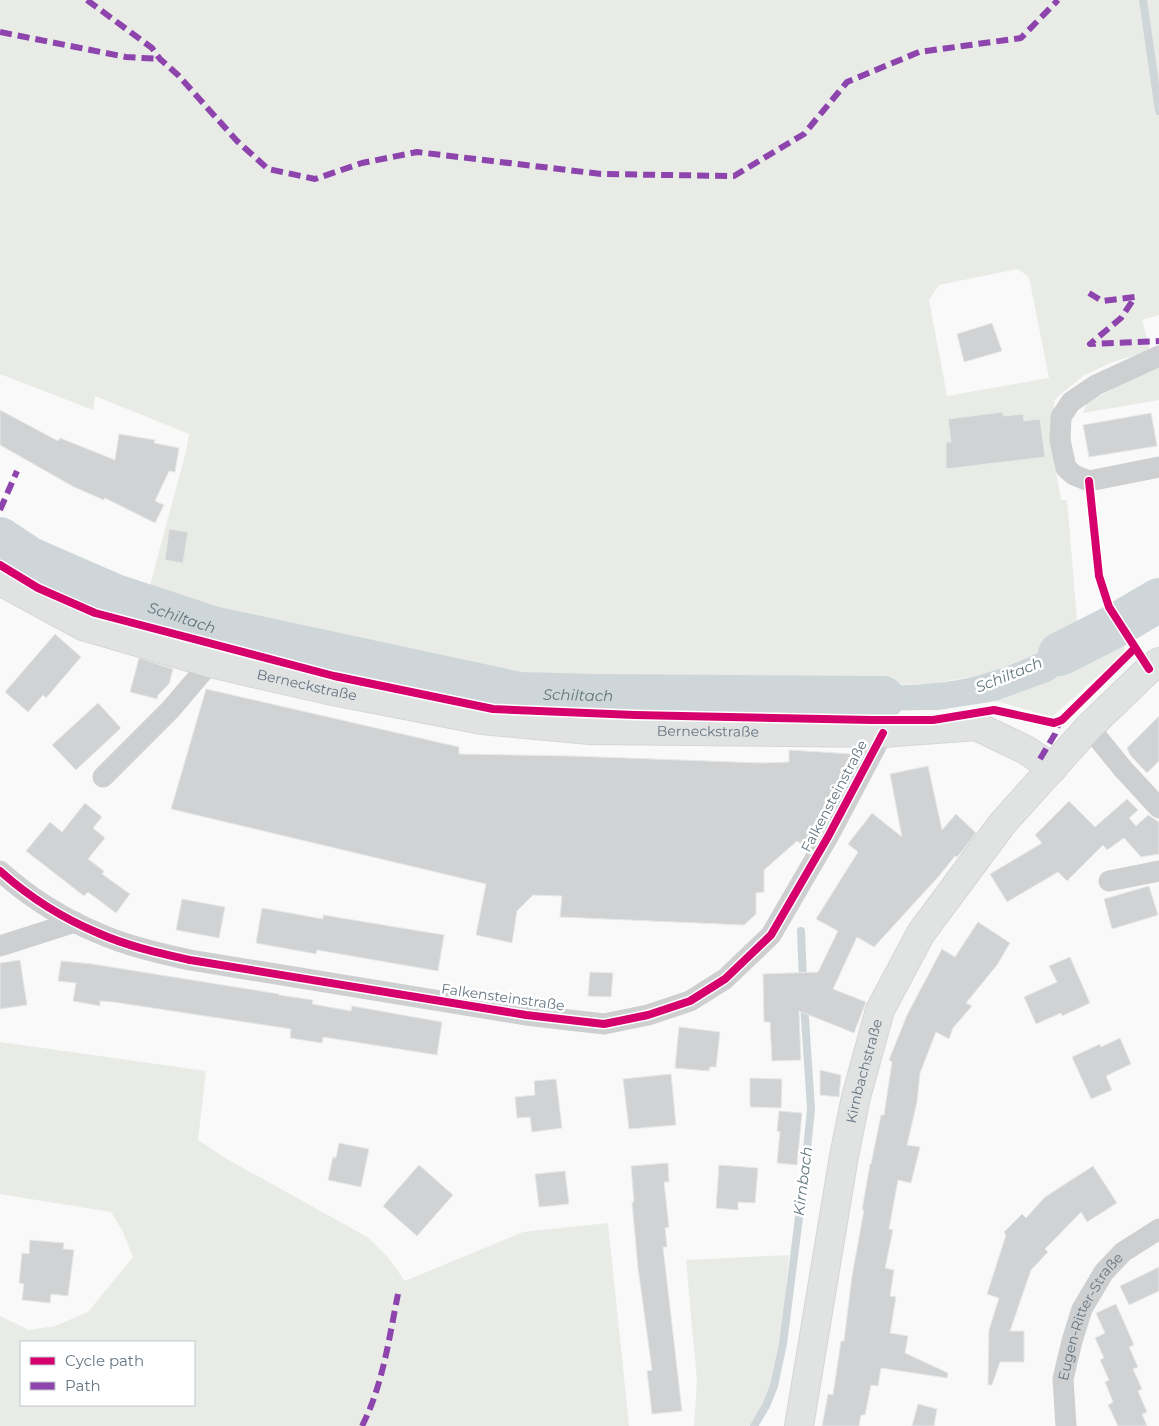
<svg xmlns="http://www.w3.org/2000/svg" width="1159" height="1426" font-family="Montserrat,sans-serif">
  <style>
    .green { fill: #e8ebe6; fill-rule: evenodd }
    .water { fill: #ced6d9 }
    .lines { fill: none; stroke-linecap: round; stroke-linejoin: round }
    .stream { stroke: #ced6d9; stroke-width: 8 }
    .river { stroke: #ced6d9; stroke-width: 44 }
    .building { fill: #d0d2d3; stroke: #e8e8e8 }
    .secondary-casing { stroke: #d5d6d7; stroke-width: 30 }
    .street { stroke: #cecfd0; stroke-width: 21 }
    .secondary { stroke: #e1e2e2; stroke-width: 28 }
    .quiet { stroke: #8e44ad; stroke-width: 6; stroke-dasharray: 12 6; stroke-linecap: butt }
    .cycleway-casing { stroke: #fff; stroke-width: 11 }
    .cycleway { stroke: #d6006c; stroke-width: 8 }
    .labels { text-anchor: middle; stroke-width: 5; stroke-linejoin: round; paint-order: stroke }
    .street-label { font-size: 14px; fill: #657683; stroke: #fff }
    .water-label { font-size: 15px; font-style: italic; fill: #60757c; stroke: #fff }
  </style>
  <rect width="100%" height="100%" fill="#f9f9f9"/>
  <path class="green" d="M0,0H1159V315L1142,320L1150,351L1112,362L1083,376L1056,398L1054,401V458L1061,500H1067L1078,632L1037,654L985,674L932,684L823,686L534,683L148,593L186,451L189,434L95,396L93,410L0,374ZM1018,269L1029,277L1049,378L947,396L929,300L939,285Z
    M1159,364V400L1083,413L1087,403Z
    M1121,640L1126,651L1052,717L996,701L1051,681L1076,664Z
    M0,1042L206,1071L198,1140L227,1159L369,1238L387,1256L405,1281L523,1232L608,1223L629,1426H0V1316L29,1330L55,1326L88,1312L133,1257L123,1232L111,1212L0,1194ZM21,1342H194V1405H21Z
    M789,1255C784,1298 783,1344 771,1385C767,1400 758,1414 749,1426H694L697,1381L686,1260Z"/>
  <path class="water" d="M1159,583V616L1133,631L1118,607Z
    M1107,616L1121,640L1076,664L1051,681L996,701L939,710L823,711V686C876,685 936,689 986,673C1030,660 1068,638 1107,616Z"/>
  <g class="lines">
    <path class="stream" d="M1143,0L1159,111
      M801,931L803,982
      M754,1426L766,1406L774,1386L783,1344L804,1178L811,1109L804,1003"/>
    <g class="river">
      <path id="s1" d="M0,539L30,559L115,596L212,628L519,694L595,696L883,698"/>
      <path d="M1060,654L1113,627L1159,600"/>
    </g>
  </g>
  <path class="building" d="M992,323L1002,351L964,362L957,334Z
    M0,410L58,441L60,438L115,460L119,434L155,440L154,443L179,448L175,472L169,471L155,501L164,505L155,523L105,498L104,500L74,487L0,445Z
    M1003,412V416L1023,414L1024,421L1040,419L1045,457L946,469V442H951L948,419Z
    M1151,413L1157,446L1089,457L1083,425Z
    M169,529L188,532L183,563L165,560Z
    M55,634L81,657L46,698L43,695L28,712L5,692Z
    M139,658L173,669L169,684L158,695L157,699L130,692Z
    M206,689L459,747V754L571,756L762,763L789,762V750L853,754L852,760L854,761L832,802L804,846L797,841L764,870V892L756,893V914L744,925L560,917L562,896L533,895L517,911L512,943L476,935L486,884L171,809Z
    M98,703L121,728L76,770L52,745Z
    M1159,716V761L1147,773L1130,755L1127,748Z
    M928,766L942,830L956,814L976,833L963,850L957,857L955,856L939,876L874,947L857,937L833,989L866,1002L854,1033L799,1011L801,1060L772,1061L770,1022H764L763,974L818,972L838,931L816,919L858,852L848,844L872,813L902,837L890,774Z
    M1127,799L1138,810L1129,818L1136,826L1148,815L1159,822V854L1141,857L1124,838L1107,850L1103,845L1067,881L1058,872L1007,902L990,874L1042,843L1035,835L1069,801L1095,827Z
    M85,803L102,817L93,828L105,838L88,859L104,871L102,874L130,894L116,913L88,892L84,896L26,851L50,822L62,832Z
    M1149,886L1158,915L1112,929L1104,899Z
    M182,899L225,907L219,938L176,930Z
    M262,908L323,919V915L444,935L438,971L317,950L316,954L256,943Z
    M978,922L1010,943L997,965L966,1003L972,1006L953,1028L949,1039L936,1032L920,1073L917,1102L907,1145L920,1147L911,1183L898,1180L889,1229L893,1230L885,1268L894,1270L890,1296L896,1297L890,1333L908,1336L905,1353L948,1373L947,1378L881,1368L878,1386L871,1385L865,1415H861L859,1426H822L828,1394L833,1395L841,1341H844L852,1276L864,1210H862L870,1164H871L881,1115H884L892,1062L889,1060L907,1015L942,949L955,957Z
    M1070,957L1090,1003L1062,1016L1061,1013L1036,1024L1024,997L1057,982L1049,966Z
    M20,960L27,1005L0,1009V963Z
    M61,961L92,964L279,994V995L313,1000L312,1004L351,1011L352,1006L442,1022L437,1055L323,1037L322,1043L290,1038L291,1029L113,1002L100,1001V1006L73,1001L76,983L58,981Z
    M590,972L613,973L611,997L588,996Z
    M679,1027L720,1032L716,1067H710L709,1071L675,1068Z
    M1120,1038L1131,1064L1106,1076L1112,1090L1091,1099L1072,1057L1100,1044L1101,1047Z
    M820,1070L841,1075L839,1097L820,1095Z
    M671,1074L676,1125L629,1129L623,1079Z
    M750,1078L782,1079L781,1108L750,1107Z
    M556,1079L562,1128L532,1132L530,1117L517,1118L515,1097L535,1095L534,1081Z
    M779,1111L802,1113L797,1165L777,1163L780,1132L777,1131Z
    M339,1143L369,1149L361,1187L328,1180L333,1157L336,1158Z
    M668,1163L669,1182H664L669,1227L665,1228L667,1247H663L682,1411L652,1414L647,1371L652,1370L638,1268L632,1202H634L631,1166Z
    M419,1165L453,1195L417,1236L383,1206Z
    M719,1165L758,1168L755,1203L738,1202V1210L716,1208Z
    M1093,1166L1117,1203L1087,1222L1081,1212L1045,1249L1048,1252L1031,1270L1010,1331H1024V1362H1000L992,1385H988L989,1330L999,1298L987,1294L1006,1235L1004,1232L1022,1214L1026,1218L1045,1197Z
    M565,1171L569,1204L539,1207L535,1174Z
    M30,1240L64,1243L63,1249L74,1250L68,1296L51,1294L50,1303L22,1300L24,1284L19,1283L22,1253L29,1254Z
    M1159,1267V1291L1129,1305L1120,1286Z
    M1116,1304L1134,1345L1129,1347L1138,1367L1133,1369L1142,1389L1138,1391L1147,1412L1142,1414L1147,1426H1118L1108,1405L1113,1402L1105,1382L1109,1380L1100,1360L1104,1358L1095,1338L1105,1333L1096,1313Z
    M918,1404L937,1409L934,1426H912Z"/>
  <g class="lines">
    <g class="secondary-casing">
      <g id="secondary">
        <path id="s3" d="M0,581L83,626L210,663L328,690L482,720L590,730L883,733L976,726L1026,750L1053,768"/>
        <path id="s4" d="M799,1426L844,1156L856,1097L880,1010L921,933L1002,824L1089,727L1149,669L1159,662"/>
      </g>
    </g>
    <g class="street">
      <path d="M1159,356L1096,385L1071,402L1061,417L1060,440L1066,468L1074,475L1089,481L1159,467"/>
      <path d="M1089,727L1123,769L1159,808"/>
      <path d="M103,777L171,709L210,663"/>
      <path d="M0,871C29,897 62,918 98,933C127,946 159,953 190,960L526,1015L604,1024L648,1015L690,1001L725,979L771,935L829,835L883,733"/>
      <path d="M1109,881L1159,871"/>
      <path d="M0,946L75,922"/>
      <path id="s2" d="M1066,1426L1063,1379L1072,1341L1082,1309L1104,1272L1123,1252L1159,1229"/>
    </g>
    <use href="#secondary" class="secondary"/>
    <path class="quiet" d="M87,0L152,48L160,59L178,75L237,141L268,169L315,179L362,163L417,152L601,174L734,176L804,134L847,82L919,52L1021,38L1058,0
      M0,32L126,57L160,59
      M1089,293L1102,301L1135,297L1121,318L1090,344L1159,341
      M0,510L17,471
      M1040,759L1055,734L1059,722
      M362,1426C383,1385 389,1338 398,1294"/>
    <g class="cycleway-casing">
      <path id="cycleway" d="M1089,481L1099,576L1109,607L1149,669
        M0,565L38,588L95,613L334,676L493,709L635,715L872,720H933L994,710L1054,723L1062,720L1135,648
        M0,871C29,897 62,918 98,933C127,946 159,953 190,960L526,1015L604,1024L648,1015L690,1001L725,979L771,935L829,835L883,733"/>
    </g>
    <use href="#cycleway" class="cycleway"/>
  </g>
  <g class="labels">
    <g class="street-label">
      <text dy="5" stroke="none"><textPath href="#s3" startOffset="326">Berneckstraße</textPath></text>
      <text dy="5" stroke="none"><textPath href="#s3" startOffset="731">Berneckstraße</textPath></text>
      <text transform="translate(834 796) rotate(-62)" y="5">Falkensteinstraße</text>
      <text transform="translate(503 997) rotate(8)" y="5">Falkensteinstraße</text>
      <text dy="5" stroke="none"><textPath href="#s4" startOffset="361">Kirnbachstraße</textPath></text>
      <text dy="5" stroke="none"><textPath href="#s2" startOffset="116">Eugen-Ritter-Straße</textPath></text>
    </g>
    <g class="water-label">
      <text dy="5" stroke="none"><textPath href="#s1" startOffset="199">Schiltach</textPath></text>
      <text transform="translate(1009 675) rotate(-22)" y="5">Schiltach</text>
      <text dy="5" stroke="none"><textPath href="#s1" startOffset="604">Schiltach</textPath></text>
      <text transform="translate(803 1181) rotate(-83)" y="5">Kirnbach</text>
    </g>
  </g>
  <rect x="20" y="1341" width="175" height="65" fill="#ffffff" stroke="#c1c8cd"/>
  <rect x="30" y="1357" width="25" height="8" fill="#d6006c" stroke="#c1c8cd"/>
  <text x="65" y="1366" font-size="15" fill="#657683">Cycle path</text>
  <rect x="30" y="1382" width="25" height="8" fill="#8e44ad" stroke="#c1c8cd"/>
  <text x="65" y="1391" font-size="15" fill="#657683">Path</text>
</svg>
